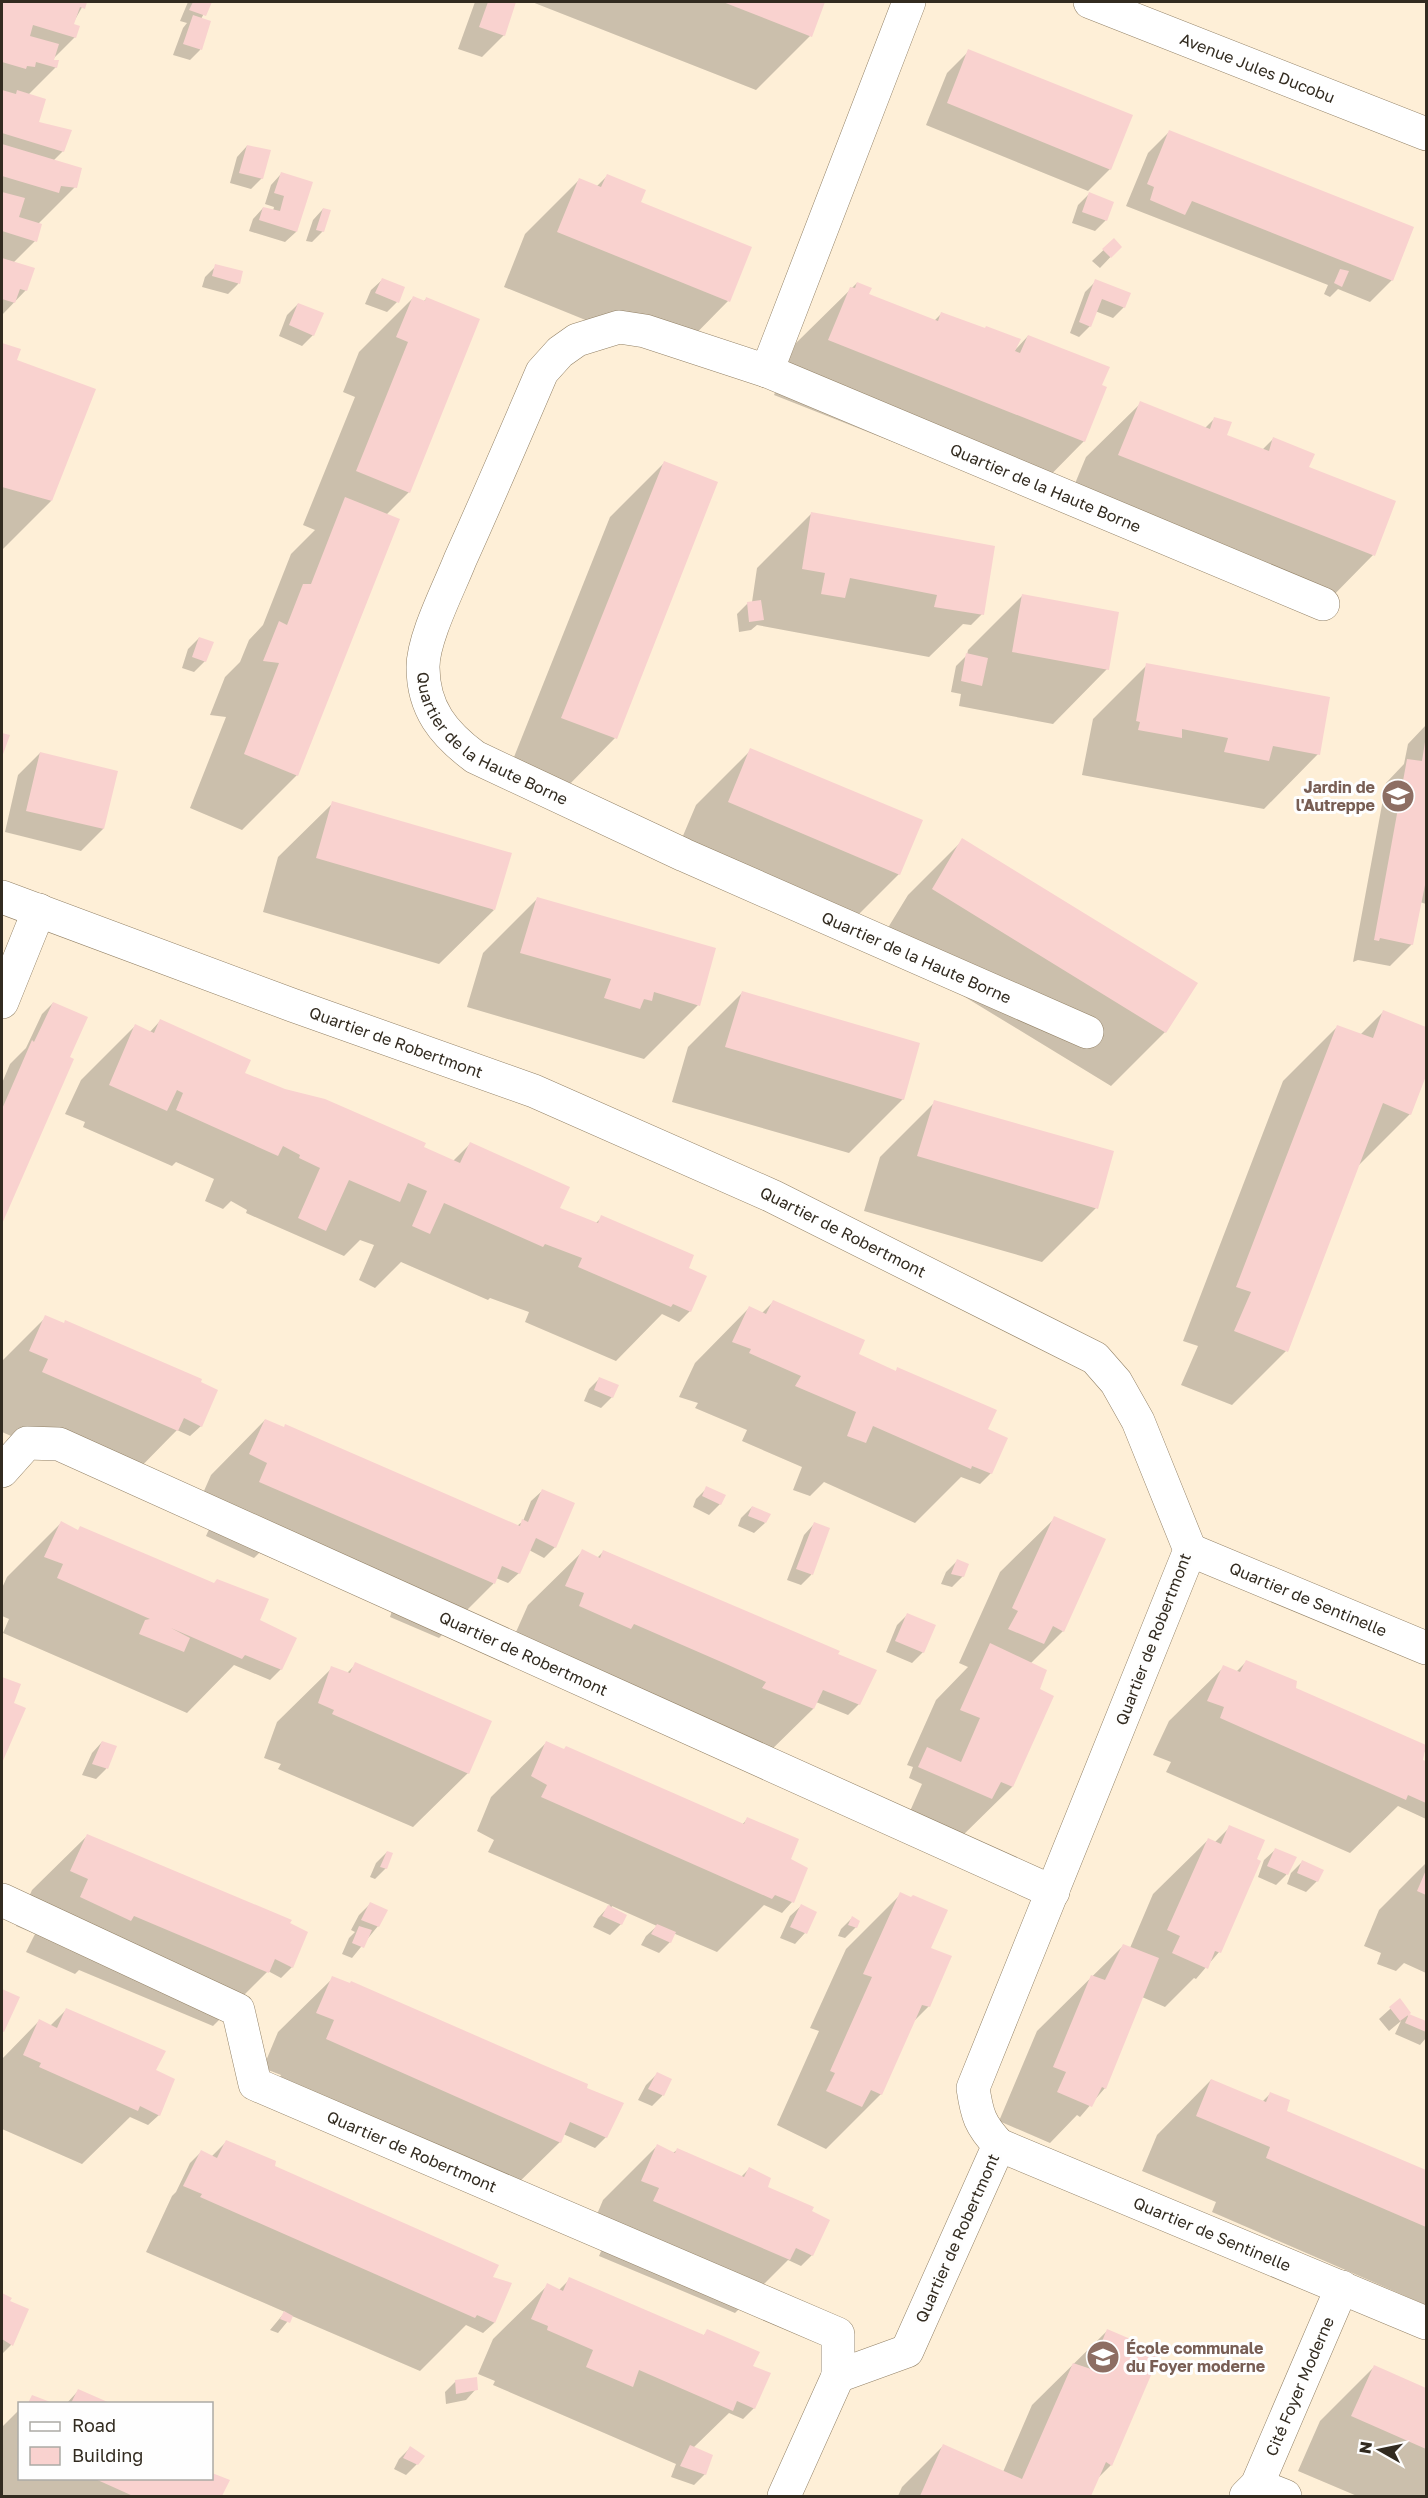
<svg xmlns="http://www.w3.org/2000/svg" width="1428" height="2498" font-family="'Golos Text',sans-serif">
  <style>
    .shadow { fill: #0003 }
    .building { fill: #f9d2cf }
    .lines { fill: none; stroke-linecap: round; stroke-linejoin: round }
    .street-casing { stroke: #928166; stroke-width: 34 }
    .secondary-casing { stroke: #928166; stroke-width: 34 }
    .street { stroke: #fff; stroke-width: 33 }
    .secondary { stroke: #fff; stroke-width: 33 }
    .labels { text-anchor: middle; stroke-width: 6; stroke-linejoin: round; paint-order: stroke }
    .street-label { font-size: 16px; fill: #322b20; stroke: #fefefe }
    .education-label { font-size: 16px; font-weight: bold; fill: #785e54; stroke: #fefefe; text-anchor: end }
  </style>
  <rect width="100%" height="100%" fill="#feefd7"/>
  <path class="shadow" d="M2,2H85L72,25L75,37L51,61L56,67L28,95L38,123L63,151L53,161L75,187L38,224L35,241L13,263L26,290L2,315Z
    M188,2H210L201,19L209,22L200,50L190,60L173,55L183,28L187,23L180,21Z
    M475,2H515L504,35L482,57L458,49Z
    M532,2H824L810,36L756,90Z
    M969,51L1110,169L1088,191L926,125L947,73Z
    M1170,131L1392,280L1370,302L1338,289L1330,297L1324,294L1328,285L1126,206L1148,153Z
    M247,146L262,178L251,189L230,183L237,157Z
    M281,174L311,183L296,232L285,242L249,231L253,219L263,208L273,211L274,207L265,204L271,185Z
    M607,176L639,203L728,301L674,356L504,287L525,234L579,180L596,187Z
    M1089,194L1106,220L1095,231L1072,223L1078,205Z
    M323,209V231L312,242L306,241L313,220Z
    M1114,240L1120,247L1100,268L1092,261Z
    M216,266L242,272L238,284L228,294L202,287L205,277Z
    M382,280L397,302L387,312L365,304L371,290Z
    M1096,281L1124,307L1113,318L1095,311L1090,326L1079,337L1070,333L1085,292Z
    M857,283L867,295L934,321L941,314L1015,350L1028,336L1100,386L1084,441L1030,496L774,395L796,343Z
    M413,298L423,302L426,299L409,492L386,515L297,775L242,830L190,808L226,717L210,715L225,677L240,662L249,640L263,625L291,554L315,530L303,525L355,397L343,392L359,352Z
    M298,304L313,335L302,346L279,336L287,315Z
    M2,344L19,350L16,360L51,501L2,550Z
    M1141,403L1205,428L1215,418L1224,436L1262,450L1273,439L1307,467L1373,555L1319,610L1064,510L1086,457Z
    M664,463L716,483L615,738L561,793L508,772L610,517Z
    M812,513L982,614L971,625L963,624L929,657L757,625L751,630L739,632L737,614L748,603L752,602L757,568Z
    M1023,595L1107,669L1053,724L959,706L961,694L951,692L956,666L967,655L968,650Z
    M199,638L205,661L194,672L182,668L188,649Z
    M1147,665L1318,754L1264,809L1082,775L1093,719Z
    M1426,725V904L1420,902L1412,944L1390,966L1358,960L1353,962L1386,783L1404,764L1408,744Z
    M751,750L899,874L845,928L674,857L696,805Z
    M40,753L116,772L103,829L81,851L5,832L18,775Z
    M333,803L494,910L439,964L263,912L278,857Z
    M963,840L1165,1032L1111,1086L878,944L908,895Z
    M537,899L698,1005L644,1059L467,1007L483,953Z
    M742,993L903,1099L849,1153L672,1102L688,1047Z
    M53,1003L68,1058L72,1060L2,1220V1083L10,1064L26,1048L42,1014Z
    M1383,1012L1426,1029V1072L1410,1114L1356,1168L1286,1351L1232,1405L1181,1385L1198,1346L1183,1341L1283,1081L1337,1027L1360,1035Z
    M160,1021L243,1074L453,1161L470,1144L558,1209L595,1224L602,1217L684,1275L690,1311L679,1322L662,1314L616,1361L525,1322L529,1312L490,1298L488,1300L401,1262L375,1288L359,1280L374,1245L360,1240L344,1256L246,1213L247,1210L231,1201L223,1209L205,1201L214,1179L176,1162L172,1166L83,1127L85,1122L65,1114L81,1080L135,1026L149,1033Z
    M935,1102L1096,1208L1042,1262L864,1211L880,1157Z
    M773,1302L857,1354L895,1372L898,1369L987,1430L991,1473L980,1484L961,1477L915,1523L824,1482L810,1496L793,1490L802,1467L742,1441L747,1430L695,1408L698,1403L679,1397L695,1363L749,1308L761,1314Z
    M46,1317L201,1426L190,1436L177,1430L123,1485L2,1432V1361Z
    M600,1378L612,1397L601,1408L584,1401L589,1389Z
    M265,1420L517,1526L523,1521L531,1501L542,1491L573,1503L555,1547L544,1558L529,1550L519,1573L508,1583L496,1578L493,1584L439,1638L390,1617L392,1611L349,1592L259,1553L254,1558L206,1536L214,1518L196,1509L211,1475Z
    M707,1488L720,1504L709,1515L693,1507L696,1499Z
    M752,1507L765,1523L754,1533L738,1526L741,1518Z
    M1055,1518L1063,1631L1030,1664L1038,1690L1052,1696L1012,1787L957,1841L907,1818L922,1784L909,1778L913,1767L907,1765L936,1700L968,1667L959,1663L1000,1572Z
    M61,1523L255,1626L281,1669L270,1680L234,1665L187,1713L3,1633L9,1619L2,1616V1588L7,1577Z
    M814,1524L828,1529L811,1575L801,1585L787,1580L804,1535Z
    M583,1551L597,1558L604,1551L836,1655L859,1704L848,1715L816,1702L813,1709L758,1763L512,1641L528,1605Z
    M957,1561L963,1576L952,1587L941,1584L946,1572Z
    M907,1615L923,1652L912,1663L886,1652L897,1625Z
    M1246,1662L1295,1689L1426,1747L1421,1761L1426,1763V1819L1398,1806L1350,1853L1166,1772L1171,1762L1153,1755L1169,1721L1224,1667L1236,1672Z
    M356,1664L468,1773L413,1827L278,1769L281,1764L264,1758L277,1722L332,1668L346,1674Z
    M2,1678L19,1685L12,1704L24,1709L2,1760Z
    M102,1742L115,1747L106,1769L96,1779L82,1775L92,1753Z
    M546,1743L742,1825L747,1819L786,1865L792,1902L782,1913L764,1905L717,1952L673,1933L670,1942L659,1953L641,1945L646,1936L657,1926L612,1906L611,1909L625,1916L621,1924L610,1935L593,1927L598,1918L610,1905L488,1852L494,1840L477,1831L491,1797Z
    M1230,1827L1219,1952L1196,1979L1194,1978L1165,2007L1142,1997L1105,2088L1080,2117L1077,2115L1050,2143L999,2121L1037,2031L1123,1946L1130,1948L1153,1894L1208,1840L1214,1843Z
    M87,1836L306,1932L292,1967L281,1978L268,1971L213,2026L79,1970L75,1974L26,1952L35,1934L16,1926L32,1890Z
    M1275,1850L1295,1858L1286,1875L1276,1885L1258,1877L1264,1860Z
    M387,1852L386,1868L375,1879L370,1877L376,1863Z
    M1302,1862L1317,1881L1306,1892L1287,1884L1291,1873Z
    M1426,1863V1973L1404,1963L1396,1971L1377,1964L1381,1953L1364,1946L1379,1910Z
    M901,1894L929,1949V2006L914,2021L881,2094L826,2149L777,2125L819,2031L810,2028L846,1949Z
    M370,1904L378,1926L352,1958L342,1954L349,1938L355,1932L351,1930L359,1915Z
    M801,1906L805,1933L795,1944L780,1938L790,1916Z
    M852,1918L856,1927L845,1938L838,1936L841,1929Z
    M333,1978L606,2137L595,2148L563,2134L560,2142L505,2196L273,2094L281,2075L263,2068L278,2032Z
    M2,1991L18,1998L2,2033Z
    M1400,2000L1407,2015L1426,2023V2038L1420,2045L1395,2034L1401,2021L1389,2031L1379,2019Z
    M66,2010L155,2071L159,2115L148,2125L130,2117L82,2164L2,2129V2059L39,2021L50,2026Z
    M657,2074L670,2079L662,2096L652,2106L638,2100L646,2085Z
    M1211,2080L1262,2102L1270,2094L1285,2112L1426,2172V2305L1212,2212L1216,2202L1142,2171L1157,2135Z
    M226,2142L488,2284H510L494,2323L483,2333L466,2325L420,2371L292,2316L278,2333L270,2330L285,2312L146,2252L172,2196L176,2192L190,2163L201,2152L211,2157Z
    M657,2146L673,2153L677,2150L741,2177L749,2169L766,2188L811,2212L812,2255L801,2266L788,2260L735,2313L599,2256L605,2242L588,2236L603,2200Z
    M570,2279L703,2336L708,2331L751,2367L754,2408L743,2419L729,2413L693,2448L705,2474L694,2485L671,2477L676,2464L493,2385L495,2381L478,2374L493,2339L548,2285L559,2290Z
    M2,2294L10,2298L9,2302L11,2345L2,2354Z
    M1108,2330L1111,2465L1098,2478L1089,2496H898L902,2487L943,2446L1003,2472L1032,2405Z
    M1374,2367L1426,2390V2496H1357L1298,2471L1320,2421Z
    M456,2381L476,2389L466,2400L446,2404L445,2392Z
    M78,2391L106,2404H66Z
    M20,2409V2478H212V2474L228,2481L220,2496H2V2427Z
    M410,2448L417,2464L406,2475L394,2469L399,2459Z"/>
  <path class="building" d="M2,2H87L85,9L80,7L74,24L80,26L76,38L33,25L30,36L59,44L54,60H59L57,68L36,62L35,67L27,66L26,69L2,62Z
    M193,2H212L206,16L189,10Z
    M488,2H516L505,36L479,27Z
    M723,2H825L812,37Z
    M193,15L211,21L202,50L183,44Z
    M968,49L1133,115L1111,170L947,103Z
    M2,90L16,94L17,90L46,99L39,122L72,130L64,152L2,133Z
    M1169,130L1414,227L1393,281L1192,201L1185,215L1150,200L1154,187L1147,184Z
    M2,144L82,168L77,188L61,186L59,193L2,176Z
    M247,145L271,150L263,179L239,173Z
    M281,172L313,182L297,232L259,220L263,207L280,211L284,196L274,193Z
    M607,174L646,190L641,202L752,247L730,302L557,232L579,178L601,187Z
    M2,192L25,198L19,217L42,224L37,242L2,231Z
    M1089,192L1114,202L1107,221L1082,212Z
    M323,208L331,210L324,232L316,230Z
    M1114,238L1122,247L1111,258L1102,249Z
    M2,258L35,268L27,291L20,289L15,303L2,299Z
    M215,264L243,271L240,284L212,276Z
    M1340,269L1349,271L1342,287L1334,283Z
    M382,278L405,287L399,303L375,293Z
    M1095,279L1131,293L1125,308L1102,299L1091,327L1079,322Z
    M857,282L872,288L869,294L938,321L941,312L985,328L986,326L1021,339L1015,351L1020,353L1028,335L1110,367L1102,385L1107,387L1085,442L828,340L850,287L855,288Z
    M413,296L425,301L426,297L480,319L410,493L356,471L408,342L396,337Z
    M298,303L324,313L314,336L289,325Z
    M2,343L21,349L17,360L96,389L52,501L2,487Z
    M1140,401L1210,429L1214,417L1232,422L1227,435L1269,451L1273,437L1315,454L1309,467L1396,501L1375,556L1118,455Z
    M664,461L718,482L617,739L561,718Z
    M345,497L400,519L298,776L244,754L279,663L263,661L279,621L287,625L303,584H311Z
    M811,512L995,546L984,615L934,607L937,595L850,578L845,598L821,594L825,573L802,569Z
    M1022,594L1119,612L1109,670L1012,652Z
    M761,600L764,620L749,622L747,602Z
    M199,637L214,642L206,662L192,657Z
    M966,653L988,658L982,686L961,681Z
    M1146,663L1330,697L1320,755L1273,746L1269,761L1224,752L1228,738L1182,729V738L1138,730L1140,722L1136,721Z
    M2,733L10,735L2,757Z
    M1425,742L1426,880L1413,945L1380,938L1379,941L1374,940L1407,759L1422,761Z
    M750,748L923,820L900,875L728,802Z
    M40,752L118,771L104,829L26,811Z
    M332,801L512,853L495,910L316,858Z
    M962,838L1198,983L1166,1033L932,889Z
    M537,897L716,948L700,1006L654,992L652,1001L644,999L640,1009L604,998L611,979L520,953Z
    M742,991L920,1043L904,1100L725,1047Z
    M53,1002L88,1017L70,1057L74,1059L2,1224V1109L32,1040L34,1042Z
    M1383,1010L1426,1027V1076L1411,1115L1383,1103L1288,1352L1234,1331L1251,1292L1236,1287L1337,1025L1373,1038Z
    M160,1019L251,1060L245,1073L285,1089L325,1099L426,1143L424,1147L460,1163L470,1142L570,1187L560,1208L598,1223L601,1215L694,1255L689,1268L707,1276L691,1312L673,1304L671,1307L578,1267L582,1258L545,1244L543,1247L444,1203L430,1234L412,1226L427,1191L408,1183L400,1202L349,1180L326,1231L298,1218L320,1168L299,1158L300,1155L283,1146L278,1156L176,1110L183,1093L177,1090L167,1111L109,1085L135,1024L154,1033Z
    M934,1100L1114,1151L1098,1209L917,1156Z
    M773,1300L865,1340L859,1354L896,1371L897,1367L997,1410L988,1429L1008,1438L992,1474L972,1466L971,1469L873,1426L866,1443L847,1436L856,1412L795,1386L801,1376L749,1353L751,1349L732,1342L749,1306L766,1314Z
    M45,1315L64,1323L65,1320L202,1379L201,1382L218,1390L202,1427L184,1418L178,1431L42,1372L48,1359L29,1351Z
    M599,1377L619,1385L613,1398L594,1390Z
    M265,1419L284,1427L285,1424L520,1526L522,1519L528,1522L542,1489L575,1503L556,1548L536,1538L520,1574L502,1566L495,1584L259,1482L267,1463L249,1454Z
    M706,1486L726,1495L721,1505L702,1496Z
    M752,1506L771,1514L766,1523L748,1516Z
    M1054,1516L1106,1539L1064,1632L1053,1626L1044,1644L1008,1629L1018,1611L1012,1608Z
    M61,1521L78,1530L80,1526L214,1583L217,1579L269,1599L260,1620L297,1638L282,1670L245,1655L242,1659L171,1628L190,1638L184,1652L139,1634L145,1620L150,1619L57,1578L63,1564L44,1557Z
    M814,1522L830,1528L813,1575L796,1569Z
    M582,1549L600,1558L603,1550L840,1651L838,1654L877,1670L860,1705L823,1690L814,1709L762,1688L766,1682L726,1664L634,1624L631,1629L579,1606L584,1593L565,1586Z
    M957,1559L969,1564L964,1577L951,1574Z
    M907,1613L936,1625L924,1653L895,1641Z
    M990,1643L1047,1670L1040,1689L1054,1696L1013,1787L1001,1782L992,1799L918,1767L927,1747L961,1762L980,1718L960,1710Z
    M1246,1660L1297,1681L1296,1688L1426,1745L1423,1760L1426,1761V1803L1408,1795L1406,1800L1220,1718L1224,1707L1207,1701L1223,1665L1240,1672Z
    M355,1662L492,1721L469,1774L332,1714L334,1710L318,1703L331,1666L350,1673Z
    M2,1677L21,1684L14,1703L26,1708L2,1763Z
    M102,1741L117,1746L108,1769L92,1764Z
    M546,1741L564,1749L566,1746L744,1824L747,1817L799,1839L791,1859L808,1868L794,1903L775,1895L772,1899L541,1797L547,1785L531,1776Z
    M1229,1825L1265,1840L1257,1859L1261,1861L1221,1953L1215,1951L1208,1969L1172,1953L1180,1936L1167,1930L1208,1838L1221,1844Z
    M87,1834L292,1920L290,1923L308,1932L293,1968L275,1959L269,1973L134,1916L131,1921L80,1897L88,1879L70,1871Z
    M1275,1848L1297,1857L1288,1875L1267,1866Z
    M387,1851L393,1853L387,1869L380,1867Z
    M1302,1860L1324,1870L1318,1882L1297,1873Z
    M1426,1870V1895L1417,1891Z
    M900,1892L911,1897L913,1895L948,1910L931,1948L952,1956L930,2007L922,2005L882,2095L871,2090L862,2107L826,2091L835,2073L830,2071L872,1977L863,1974Z
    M370,1902L388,1910L379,1927L361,1920Z
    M801,1904L817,1912L807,1934L790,1927Z
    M608,1905L627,1915L622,1925L602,1916Z
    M852,1916L860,1921L857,1928L848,1925Z
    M657,1924L676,1932L671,1943L651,1934Z
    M359,1926L372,1930L364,1948L352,1943Z
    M1123,1944L1159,1958L1106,2089L1102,2087L1092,2107L1057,2092L1066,2072L1053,2067L1091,1975L1105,1980Z
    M332,1976L350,1983L351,1981L541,2064L588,2084L587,2088L624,2103L607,2138L570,2122L561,2143L326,2039L334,2020L316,2013Z
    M2,1989L20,1997L4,2032L2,2031Z
    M1400,1998L1411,2013L1400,2021L1389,2007Z
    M66,2008L166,2051L156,2070L175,2079L160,2116L140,2106L138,2111L39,2067L41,2063L23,2055L39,2019L57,2028Z
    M1409,2014L1426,2021V2032L1405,2023Z
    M657,2072L672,2079L664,2096L648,2089Z
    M1211,2079L1266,2102L1270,2092L1290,2100L1287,2111L1426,2170V2227L1266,2158L1270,2147L1196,2116Z
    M226,2140L276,2161L275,2166L499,2265L493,2277L512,2283L495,2323L477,2315L475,2318L200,2197L202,2194L183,2186L201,2150L217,2158Z
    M657,2144L675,2153L677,2148L744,2177L749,2167L771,2178L768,2187L814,2207L812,2211L830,2220L813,2256L796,2248L790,2260L653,2201L659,2188L641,2181Z
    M569,2277L704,2335L707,2329L760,2352L753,2366L771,2373L755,2409L737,2401L733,2411L639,2370L633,2387L586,2367L593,2350L547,2330L548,2326L531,2319L547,2283L563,2291Z
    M2,2293L12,2298L10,2301L29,2309L13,2346L2,2339Z
    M284,2311L293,2316L290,2323L280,2319Z
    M1107,2329L1161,2352L1112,2466L1106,2462L1091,2496H920L943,2444L1022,2479L1073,2363L1091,2369Z
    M1374,2365L1426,2388V2449L1351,2416Z
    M477,2377L478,2390L456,2394L455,2380Z
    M78,2389L110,2403H71Z
    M32,2395L53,2403H28Z
    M690,2445L713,2455L706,2475L680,2466Z
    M410,2446L425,2456L418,2465L403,2458Z
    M212,2473L230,2480L222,2496H133L93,2478H212Z"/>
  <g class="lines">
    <g class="street-casing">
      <g id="street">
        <path id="s1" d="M909,2L767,371L645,331L619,327L577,340L560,352L542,372C515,435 488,498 460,560C449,588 423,638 423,667C423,709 444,734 475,757L684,855L1087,1032"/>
        <path id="s2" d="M767,371L1323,604"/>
        <path id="s3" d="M2,897L292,1005L534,1091L772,1196L1095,1358L1116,1382L1138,1421L1190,1550L973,2088C977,2115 980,2125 999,2145L907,2351L838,2376L784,2496"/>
        <path d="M2,1002L39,910"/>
        <path id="s4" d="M2,1471L27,1443L59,1444L1053,1892"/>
        <path id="s5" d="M1190,1550L1426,1648"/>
        <path id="s6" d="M2,1900L238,2010L255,2084L838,2334V2376"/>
        <path id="s7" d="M999,2145L1426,2323"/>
        <path d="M1257,2485L1285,2496"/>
        <path id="s8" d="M1246,2496L1257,2485L1342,2287"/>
      </g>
    </g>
    <g class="secondary-casing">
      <g id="secondary">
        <path id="s9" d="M1090,2L1426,134"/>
      </g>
    </g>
    <use href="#street" class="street"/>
    <use href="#secondary" class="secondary"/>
  </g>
  <defs>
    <g id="school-disc" transform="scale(1.725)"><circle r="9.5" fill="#8d6e63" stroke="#fefefe"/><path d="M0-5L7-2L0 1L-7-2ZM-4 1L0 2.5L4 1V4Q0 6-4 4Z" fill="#fff"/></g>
  </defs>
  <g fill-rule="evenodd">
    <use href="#school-disc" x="1398" y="796"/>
    <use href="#school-disc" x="1103" y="2357"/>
  </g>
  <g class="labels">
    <g class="street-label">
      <text dy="6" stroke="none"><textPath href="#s9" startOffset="180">Avenue Jules Ducobu</textPath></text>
      <text dy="6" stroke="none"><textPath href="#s2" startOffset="302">Quartier de la Haute Borne</textPath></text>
      <text dy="6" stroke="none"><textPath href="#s1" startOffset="1068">Quartier de la Haute Borne</textPath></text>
      <text dy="6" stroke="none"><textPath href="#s1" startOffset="1554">Quartier de la Haute Borne</textPath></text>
      <text dy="6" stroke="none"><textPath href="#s3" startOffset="420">Quartier de Robertmont</textPath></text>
      <text dy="6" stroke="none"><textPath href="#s3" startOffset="906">Quartier de Robertmont</textPath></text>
      <text dy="6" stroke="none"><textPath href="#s5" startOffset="128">Quartier de Sentinelle</textPath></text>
      <text transform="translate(1153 1639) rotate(-69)" y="6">Quartier de Robertmont</text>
      <text dy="6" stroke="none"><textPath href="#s4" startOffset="579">Quartier de Robertmont</textPath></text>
      <text dy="6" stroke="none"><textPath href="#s6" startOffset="507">Quartier de Robertmont</textPath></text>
      <text dy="6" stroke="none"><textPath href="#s7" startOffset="231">Quartier de Sentinelle</textPath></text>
      <text transform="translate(957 2238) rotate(-66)" y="6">Quartier de Robertmont</text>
      <text dy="6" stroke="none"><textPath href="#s8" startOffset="123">Cité Foyer Moderne</textPath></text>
    </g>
    <g class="education-label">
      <text x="1375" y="793">Jardin de<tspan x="1375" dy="18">l'Autreppe</tspan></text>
      <text x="1126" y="2354" text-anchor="start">École communale<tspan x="1126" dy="18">du Foyer moderne</tspan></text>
    </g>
  </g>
  <rect width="1428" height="2498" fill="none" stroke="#322b20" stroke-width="6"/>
  <rect x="18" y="2402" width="195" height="78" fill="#fefefe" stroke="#acaaa5" stroke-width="1.5"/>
  <rect x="30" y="2422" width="30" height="9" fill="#ffffff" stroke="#acaaa5" stroke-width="1.5"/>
  <text x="72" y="2432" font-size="18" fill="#322b20">Road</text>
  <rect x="30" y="2447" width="30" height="18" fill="#f9d2cf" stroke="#acaaa5" stroke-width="1.5"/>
  <text x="72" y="2462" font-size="18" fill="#322b20">Building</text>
  <g transform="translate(1380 2450) rotate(279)" stroke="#fefefe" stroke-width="4.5" paint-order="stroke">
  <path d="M0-4.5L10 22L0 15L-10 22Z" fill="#322b20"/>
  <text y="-9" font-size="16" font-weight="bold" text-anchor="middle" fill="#322b20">N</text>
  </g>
</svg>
